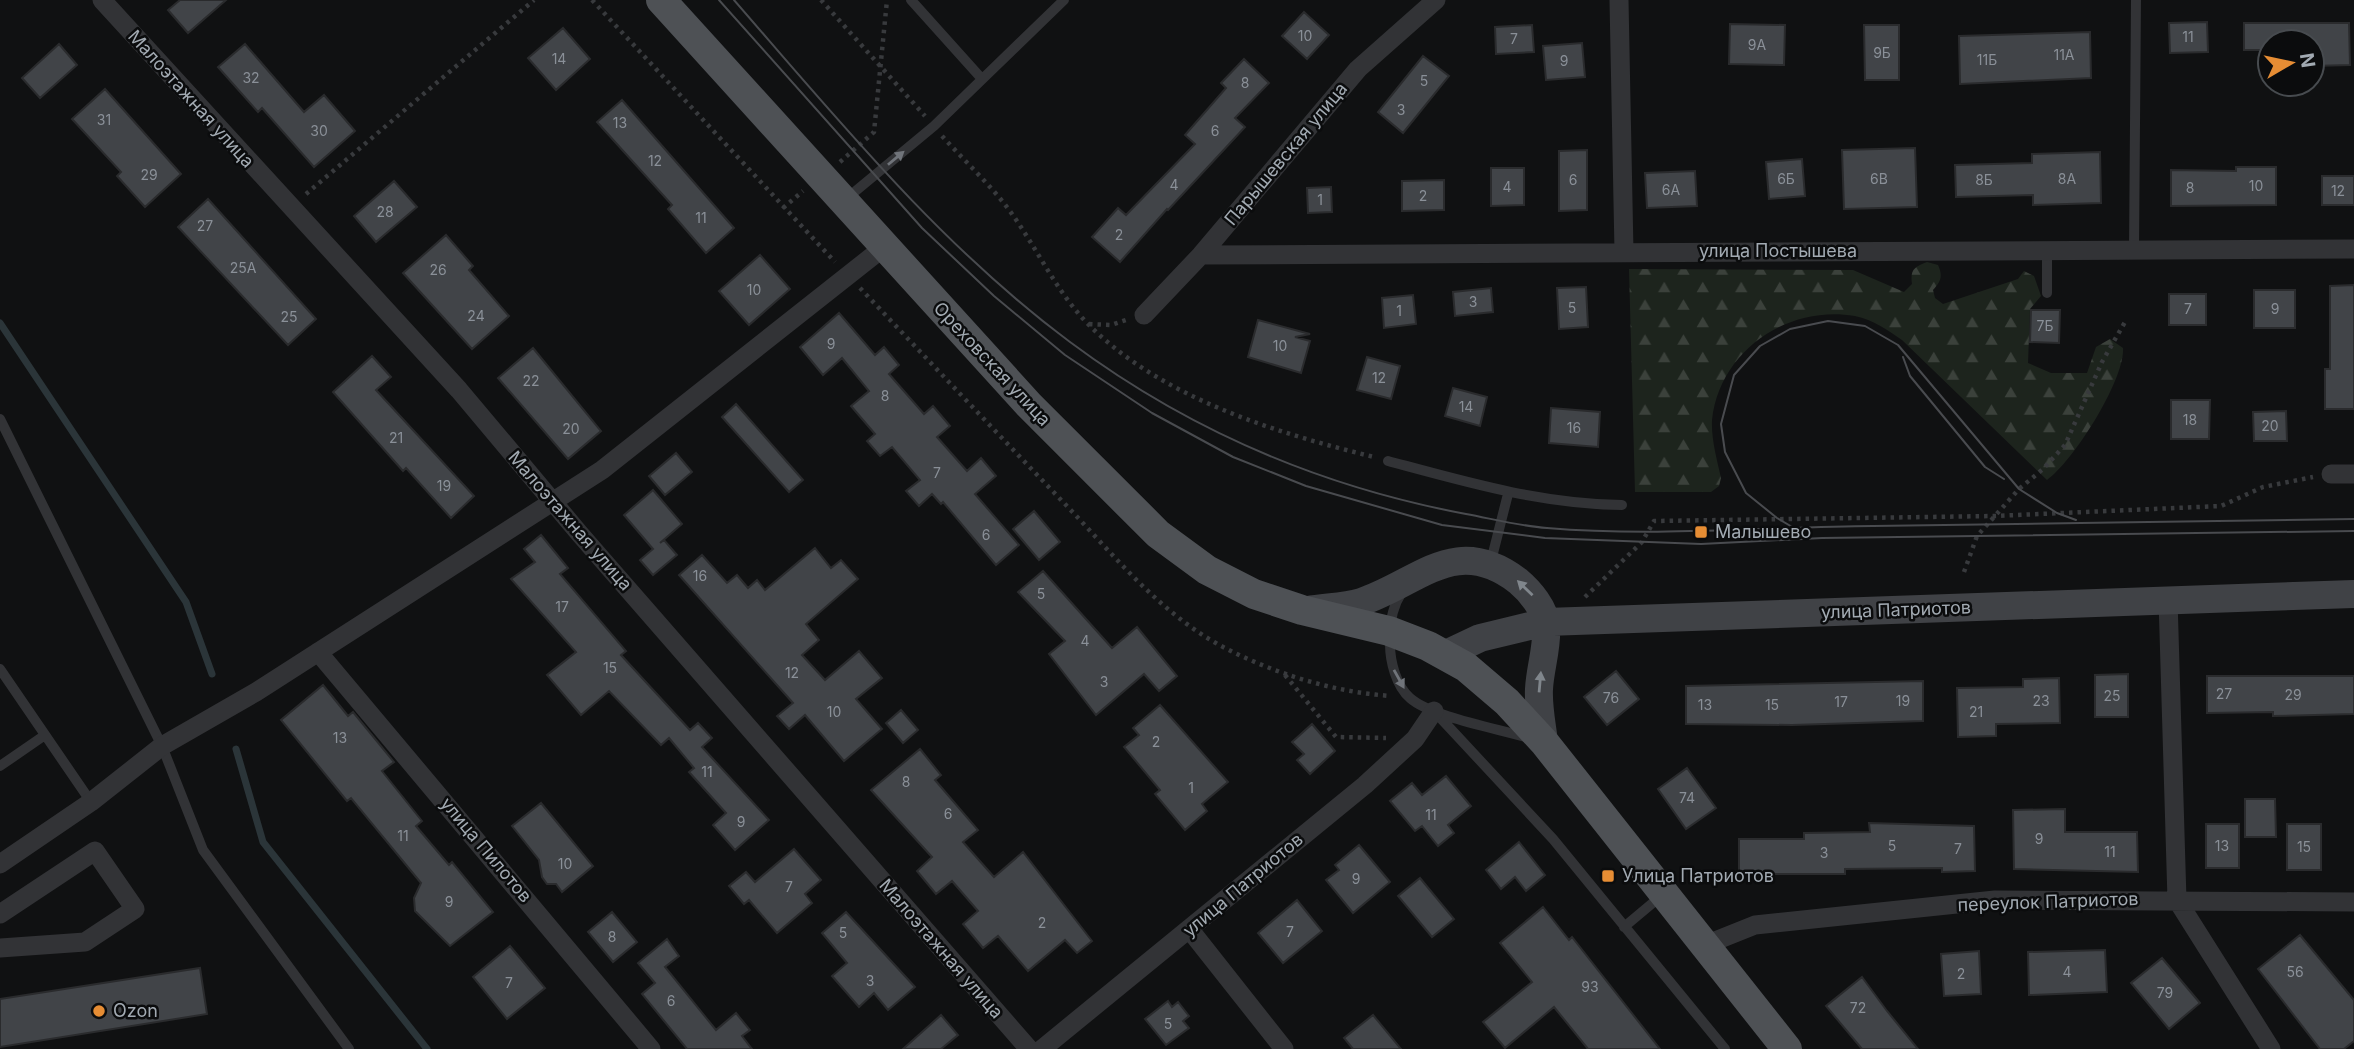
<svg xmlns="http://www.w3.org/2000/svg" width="2354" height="1049" font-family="Inter,sans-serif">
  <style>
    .forest { fill: url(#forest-firs) }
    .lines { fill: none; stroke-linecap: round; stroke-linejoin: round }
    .stream { stroke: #2b3539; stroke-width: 7 }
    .building { fill: #414448; stroke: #2a2b2d; stroke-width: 2 }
    .path { stroke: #383a3d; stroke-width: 4.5; stroke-dasharray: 3.5 5; stroke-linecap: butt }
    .service { stroke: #323336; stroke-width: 10 }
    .minor { stroke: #323336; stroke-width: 19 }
    .secondary { stroke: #404246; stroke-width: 28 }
    .primary { stroke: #4e5155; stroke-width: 30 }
    .tram { stroke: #494b4f; stroke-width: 2 }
    .oneway { fill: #70747a }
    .oneway2 { fill: #80868c }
    .poi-dot { fill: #e68d34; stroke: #0b0c0d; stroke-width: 2.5 }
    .labels { text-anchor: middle; stroke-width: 5; stroke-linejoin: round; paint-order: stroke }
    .number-label { font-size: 14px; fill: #8a9098 }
    .street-label { font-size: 18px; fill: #a2aab2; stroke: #0b0c0d }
    .poi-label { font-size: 18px; fill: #a2aab2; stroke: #0b0c0d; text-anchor: start }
  </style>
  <defs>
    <pattern id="forest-firs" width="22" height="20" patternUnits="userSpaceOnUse" patternTransform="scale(1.75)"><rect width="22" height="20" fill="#1d241d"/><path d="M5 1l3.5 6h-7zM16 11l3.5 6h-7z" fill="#3b413b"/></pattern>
  </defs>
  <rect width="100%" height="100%" fill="#101112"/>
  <path class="forest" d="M1927,262L1938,265C1943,276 1941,281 1933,290L1935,298L1943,304L2018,279L2024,271L2034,276L2041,296L2030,309L2028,363L2051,373H2087L2096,347L2110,339L2123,348C2125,380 2073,462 2047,480L1902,340C1887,330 1874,320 1855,316C1787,304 1719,352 1712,420C1711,439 1717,460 1721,478L1719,486L1711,492H1635L1629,269L1853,270L1904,292L1912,284C1910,270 1914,267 1927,262Z"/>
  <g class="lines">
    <path class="stream" d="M0,323L186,602L212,674
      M236,749L263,842L427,1049"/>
  </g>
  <path class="building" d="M180,0H226L188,33L168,10Z
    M1304,12L1329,35L1307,59L1282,36Z
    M2207,22L2208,52L2170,53L2169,23Z
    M2244,23H2349L2350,65L2312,66V42H2270V50H2244Z
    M1730,24L1785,25L1784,65L1729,64Z
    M1532,25L1534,52L1496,54L1495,27Z
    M1864,25H1899V80H1865Z
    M563,28L590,59L556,90L528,58Z
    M2090,32L2091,78L1960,84L1959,36Z
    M1582,43L1585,77L1546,80L1543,46Z
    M59,44L77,65L40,98L22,78Z
    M245,44L304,112L324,95L355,131L314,167L262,108L258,112L218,67Z
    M1423,56L1449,76L1403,133L1378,112Z
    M1244,59L1269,83L1235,118L1245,127L1168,210L1167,209L1120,262L1092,237L1118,208L1126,215L1195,144L1185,135L1226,88L1221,83Z
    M105,89L181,174L145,207L117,176L121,172L72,119Z
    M622,100L734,228L706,253L668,209L672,205L597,122Z
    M1915,148L1917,207L1844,209L1842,150Z
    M1587,150V210L1559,211V151Z
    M2100,152L2101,203L2033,205V195L1956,197L1955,165L2032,163V154Z
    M1802,159L1805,196L1769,199L1766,162Z
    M2236,167H2276V205L2171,206V170L2236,171Z
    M1491,168H1524V205L1491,206Z
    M1695,171L1697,206L1647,208L1645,173Z
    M2322,176H2354V205H2322Z
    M1444,180V210L1402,211V181Z
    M394,181L417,207L376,242L354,216Z
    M1331,187L1332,212L1308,213L1307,188Z
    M208,199L316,319L288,345L178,227Z
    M446,235L473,266L469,270L509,316L472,349L403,273Z
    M760,255L790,289L749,325L719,291Z
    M2354,285V409H2325V369H2330V286Z
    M1586,287L1588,327L1559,329L1557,288Z
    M1491,288L1493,312L1455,316L1453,292Z
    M2254,290H2295V328H2254Z
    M2169,294H2206V325H2169Z
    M1413,295L1416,324L1384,328L1382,298Z
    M2031,310H2060L2059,343L2030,342Z
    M839,313L875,355L884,347L899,365L889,374L924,414L933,406L950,426L937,437L967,471L981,458L996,476L975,494L1019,545L996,565L943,502L941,504L932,494L919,506L906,491L920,480L892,447L880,456L867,441L875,434L851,406L869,391L842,358L823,375L800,347Z
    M1258,320L1310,334L1295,337L1310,341L1301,373L1248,357Z
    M533,348L601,431L568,459L498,378Z
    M372,356L391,377L376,390L474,496L451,518L406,468L403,471L333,392Z
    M1367,357L1400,366L1391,399L1357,390Z
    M1453,388L1487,397L1480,426L1445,416Z
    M2171,400H2210L2209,439H2171Z
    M736,404L803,480L789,492L722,417Z
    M1551,408L1600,412L1598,447L1549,443Z
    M2286,411L2287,441H2254L2253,412Z
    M676,453L692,472L665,495L649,476Z
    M653,490L682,524L660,543L664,540L677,555L653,575L640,560L653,549L624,515Z
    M1034,511L1060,542L1039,560L1013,529Z
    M541,535L568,568L560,574L626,651L621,655L690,730L698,723L712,738L702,747L769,820L735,850L713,825L726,813L689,772L694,768L669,738L661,745L609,691L581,715L547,675L576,652L511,579L535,562L524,549Z
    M815,548L831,568L841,560L858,579L806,624L819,640L802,655L825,680L859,651L882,678L856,699L882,729L844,761L805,715L789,729L777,716L793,703L679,575L702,555L727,583L737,575L748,588L757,580L765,590Z
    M1043,571L1112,648L1137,627L1177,676L1159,691L1144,674L1096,715L1049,654L1065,641L1018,592Z
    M1616,671L1639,699L1607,725L1584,697Z
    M2128,674V717H2095V675Z
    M2207,676H2354V714L2273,716V712L2207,713Z
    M2059,678L2060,723L1996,724V736L1958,737L1957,688L2023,687V679Z
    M1923,681V721L1792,725L1686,724V686Z
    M323,685L348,716L353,712L394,762L382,771L422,821L416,826L449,865L452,862L493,912L450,946L415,911L414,898L421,883L351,798L347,801L281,720Z
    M1160,705L1228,782L1202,804L1207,811L1185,830L1155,794L1160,790L1124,747L1139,735L1133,728Z
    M901,710L918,730L903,743L886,723Z
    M1312,724L1335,751L1310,774L1297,760L1304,754L1292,742Z
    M920,749L941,775L935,780L978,830L963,842L994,877L1023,852L1092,941L1077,953L1065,940L1028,971L998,936L983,948L963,924L978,911L952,881L936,894L917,871L932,857L871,790Z
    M1687,768L1716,808L1686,829L1658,789Z
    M1446,776L1471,806L1448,825L1454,833L1438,846L1422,826L1415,831L1390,801L1412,783L1422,795Z
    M2245,799H2275L2276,837H2245Z
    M541,803L593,866L562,892L556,884H547L542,877L539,860L512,826Z
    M2065,809V832H2137L2138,872L2014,869L2013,810Z
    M1869,823L1974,826L1975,871L1942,872V868L1845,869V874H1739V839H1804V833L1870,832Z
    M2206,824H2239V868H2206Z
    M2287,824H2321V870H2287Z
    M1519,842L1545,875L1526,891L1515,877L1501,889L1486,870Z
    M1359,845L1390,882L1353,913L1326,880L1339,870L1335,865Z
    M794,849L821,880L805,894L812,903L777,933L749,900L744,904L729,886L746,872L755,882Z
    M1420,878L1454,919L1432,937L1398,896Z
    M1297,900L1322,931L1283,963L1258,933Z
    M1543,907L1569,940L1572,937L1660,1049H1588L1554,1007L1505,1048L1483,1022L1532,982L1500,943Z
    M612,912L637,942L613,962L588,932Z
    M846,912L915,987L888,1010L874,993L859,1007L832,976L847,963L822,933Z
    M2300,935L2354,1000V1041L2344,1049H2320L2258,969Z
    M667,939L679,956L665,967L716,1030L736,1013L750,1030L742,1036L752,1049H687L642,994L655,983L638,963Z
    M510,946L545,988L507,1019L473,977Z
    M2105,950L2107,992L2029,995L2028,952Z
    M1979,951L1981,994L1944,996L1941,954Z
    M2162,958L2200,1003L2169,1029L2131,983Z
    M200,968L207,1014L0,1047V999Z
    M1862,977L1887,1011L1918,1049H1862L1826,1006Z
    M1168,1001L1172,1007L1178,1002L1189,1016L1183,1021L1189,1028L1166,1045L1145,1019Z
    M941,1015L958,1035L941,1049H903Z
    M1373,1015L1401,1049H1353L1344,1038Z"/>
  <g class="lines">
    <path class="path" d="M592,0L835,262
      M821,0L925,116
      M942,136C962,158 984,179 1003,202C1034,241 1053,288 1088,324C1161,398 1276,433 1374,457
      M840,162L874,132L887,0
      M306,194L534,0
      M783,208L803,191
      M860,288C928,360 996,432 1064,503C1113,554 1161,615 1225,648C1276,674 1333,692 1391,696
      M1089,324L1111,325L1126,320
      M1964,572L1977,536L2019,489L2043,469L2065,445L2102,362L2125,322
      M1585,597L1642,542L1654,521L1994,516L2221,506L2263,487L2313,477
      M1285,675L1336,737L1386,738"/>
    <path class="service" d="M911,0L982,79
      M846,199L934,126L1064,0
      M2134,249L2136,0
      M2047,250V293
      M0,419L162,746L203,850L349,1049
      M1388,461C1466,482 1541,504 1622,505
      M1490,565L1508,494
      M1402,592C1392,607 1389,625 1390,644C1390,661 1396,686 1410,698C1431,717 1500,729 1529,738
      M0,669L91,802
      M1434,711L1553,839L1725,1049
      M0,766L45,735
      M1624,927L1661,896"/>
    <path class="minor" d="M102,0L459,390L579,533L1029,1049
      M1619,0L1624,252
      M1201,255L2354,249
      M1144,315L1201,255L1358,69L1436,0
      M2331,474H2354
      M2168,599L2177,900L2271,1049
      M318,652L651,1049
      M0,864L91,802L162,746L256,692L602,470L884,247
      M0,914L95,851L135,909L85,942L0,948
      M1190,930L1284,1049
      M1705,945L1755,925L1995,900L2354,902
      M1042,1049L1365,785L1415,739L1434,711"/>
    <path class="secondary" d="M1308,610C1325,607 1345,607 1361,602C1419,583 1455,533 1518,581C1530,591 1545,609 1546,625C1548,646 1540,668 1539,689C1538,706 1542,725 1544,742
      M1444,655L1480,638L1546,622L2354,594"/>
    <path class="primary" d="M661,0L1029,405L1158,534L1207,570L1254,594L1302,610L1389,631L1428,646L1466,667L1507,702L1544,742L1787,1049"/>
    <path class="tram" d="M719,0L922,228L994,296L1065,355L1152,413L1233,457L1306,486L1442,525L1545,538L1701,544L1822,538L2354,531
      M734,0C839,121 941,246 1070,342C1188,430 1322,487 1466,514C1493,519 1520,526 1547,528C1655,537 1765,527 1873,526C2033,523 2194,522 2354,519
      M1903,357L1910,376L1985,467L2004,479
      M1794,528L1777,518L1746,493L1725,452L1721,424L1734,375L1760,346L1790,329L1828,321L1865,326L1898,345L2019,489L2057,513L2076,520"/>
  </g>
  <defs><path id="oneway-solid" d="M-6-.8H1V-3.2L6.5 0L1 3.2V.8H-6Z" transform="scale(1.75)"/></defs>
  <g class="oneway">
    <use href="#oneway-solid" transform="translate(896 158) rotate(-40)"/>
    <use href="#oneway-solid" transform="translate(1399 679) rotate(61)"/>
  </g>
  <g class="oneway2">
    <use href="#oneway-solid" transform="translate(1525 588) rotate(-136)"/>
    <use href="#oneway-solid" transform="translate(1540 682) rotate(-85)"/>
  </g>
  <g class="poi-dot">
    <rect x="1694" y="525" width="14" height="14" rx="3.5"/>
    <rect x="1601" y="869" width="14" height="14" rx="3.5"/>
    <circle cx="99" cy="1011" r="7"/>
  </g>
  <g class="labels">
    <g class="number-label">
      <text x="1305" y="41">10</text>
      <text x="2188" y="42">11</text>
      <text x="1514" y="44">7</text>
      <text x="1757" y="50">9А</text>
      <text x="1882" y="58">9Б</text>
      <text x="2064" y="60">11А</text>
      <text x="559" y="64">14</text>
      <text x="1987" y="65">11Б</text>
      <text x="1564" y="66">9</text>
      <text x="251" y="83">32</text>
      <text x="1424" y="86">5</text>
      <text x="1245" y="88">8</text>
      <text x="1401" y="115">3</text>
      <text x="104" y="125">31</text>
      <text x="620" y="128">13</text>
      <text x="319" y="136">30</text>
      <text x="1215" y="136">6</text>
      <text x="655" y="166">12</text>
      <text x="149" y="180">29</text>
      <text x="1786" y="184">6Б</text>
      <text x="1879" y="184">6В</text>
      <text x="2067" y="184">8А</text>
      <text x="1573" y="185">6</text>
      <text x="1984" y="185">8Б</text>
      <text x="1174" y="190">4</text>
      <text x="2256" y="191">10</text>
      <text x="1507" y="192">4</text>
      <text x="2190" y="193">8</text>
      <text x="1671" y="195">6А</text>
      <text x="2338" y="196">12</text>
      <text x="1423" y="201">2</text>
      <text x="1320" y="205">1</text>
      <text x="385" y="217">28</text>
      <text x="701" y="223">11</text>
      <text x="205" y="231">27</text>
      <text x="1119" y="240">2</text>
      <text x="243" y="273">25А</text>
      <text x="438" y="275">26</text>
      <text x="754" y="295">10</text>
      <text x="1473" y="307">3</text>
      <text x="1572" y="313">5</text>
      <text x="2188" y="314">7</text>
      <text x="2275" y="314">9</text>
      <text x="1399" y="316">1</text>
      <text x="476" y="321">24</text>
      <text x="289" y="322">25</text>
      <text x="2045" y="331">7Б</text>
      <text x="831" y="349">9</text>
      <text x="1280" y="351">10</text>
      <text x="1379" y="383">12</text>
      <text x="531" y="386">22</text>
      <text x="885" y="401">8</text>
      <text x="1466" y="412">14</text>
      <text x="2190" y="425">18</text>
      <text x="2270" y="431">20</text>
      <text x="1574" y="433">16</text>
      <text x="571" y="434">20</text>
      <text x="396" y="443">21</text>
      <text x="937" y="478">7</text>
      <text x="444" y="491">19</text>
      <text x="986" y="540">6</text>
      <text x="700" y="581">16</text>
      <text x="1041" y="599">5</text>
      <text x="562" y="612">17</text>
      <text x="1085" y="646">4</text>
      <text x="610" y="673">15</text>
      <text x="792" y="678">12</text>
      <text x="1104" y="687">3</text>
      <text x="2224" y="699">27</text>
      <text x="2293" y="700">29</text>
      <text x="2112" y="701">25</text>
      <text x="1611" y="703">76</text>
      <text x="1903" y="706">19</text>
      <text x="2041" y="706">23</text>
      <text x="1841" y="707">17</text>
      <text x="1705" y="710">13</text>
      <text x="1772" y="710">15</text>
      <text x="834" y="717">10</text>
      <text x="1976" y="717">21</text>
      <text x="340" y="743">13</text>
      <text x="1156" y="747">2</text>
      <text x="707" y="777">11</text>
      <text x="906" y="787">8</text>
      <text x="1191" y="793">1</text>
      <text x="1687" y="803">74</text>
      <text x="948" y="819">6</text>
      <text x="1431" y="820">11</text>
      <text x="741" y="827">9</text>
      <text x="403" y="841">11</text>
      <text x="2039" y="844">9</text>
      <text x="1892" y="851">5</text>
      <text x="2222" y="851">13</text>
      <text x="2304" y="852">15</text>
      <text x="1958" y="854">7</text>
      <text x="2110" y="857">11</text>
      <text x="1824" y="858">3</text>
      <text x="565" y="869">10</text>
      <text x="1356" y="884">9</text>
      <text x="789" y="892">7</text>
      <text x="449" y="907">9</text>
      <text x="1042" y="928">2</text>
      <text x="1290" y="937">7</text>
      <text x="843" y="938">5</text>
      <text x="612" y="942">8</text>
      <text x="2067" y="977">4</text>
      <text x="2295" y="977">56</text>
      <text x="1961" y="979">2</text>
      <text x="870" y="986">3</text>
      <text x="509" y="988">7</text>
      <text x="1590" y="992">93</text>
      <text x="2165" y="998">79</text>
      <text x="671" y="1006">6</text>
      <text x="1858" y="1013">72</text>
      <text x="1168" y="1029">5</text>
    </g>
    <g class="street-label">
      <text transform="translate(191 99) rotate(48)" y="6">Малоэтажная улица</text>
      <text transform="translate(1286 154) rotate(-50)" y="6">Парышевская улица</text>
      <text x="1778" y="257">улица Постышева</text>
      <text transform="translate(992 364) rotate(47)" y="6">Ореховская улица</text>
      <text transform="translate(570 521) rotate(49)" y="6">Малоэтажная улица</text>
      <text transform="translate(1896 610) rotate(-2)" y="6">улица Патриотов</text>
      <text transform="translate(486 850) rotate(50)" y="6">улица Пилотов</text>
      <text transform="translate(1243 885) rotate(-40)" y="6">улица Патриотов</text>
      <text transform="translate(2048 902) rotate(-2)" y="6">переулок Патриотов</text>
      <text transform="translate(941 949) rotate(49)" y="6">Малоэтажная улица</text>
    </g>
    <g class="poi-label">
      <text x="1715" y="538">Малышево</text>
      <text x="1622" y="882">Улица Патриотов</text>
      <text x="113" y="1017">Ozon</text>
    </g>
  </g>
  <g transform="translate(2291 63) rotate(81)"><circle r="33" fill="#0b0c0d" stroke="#474b4f" stroke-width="2"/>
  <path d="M0-5L12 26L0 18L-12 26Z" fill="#e68d34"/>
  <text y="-10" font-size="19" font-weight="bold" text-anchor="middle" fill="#a2aab2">N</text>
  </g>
</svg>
